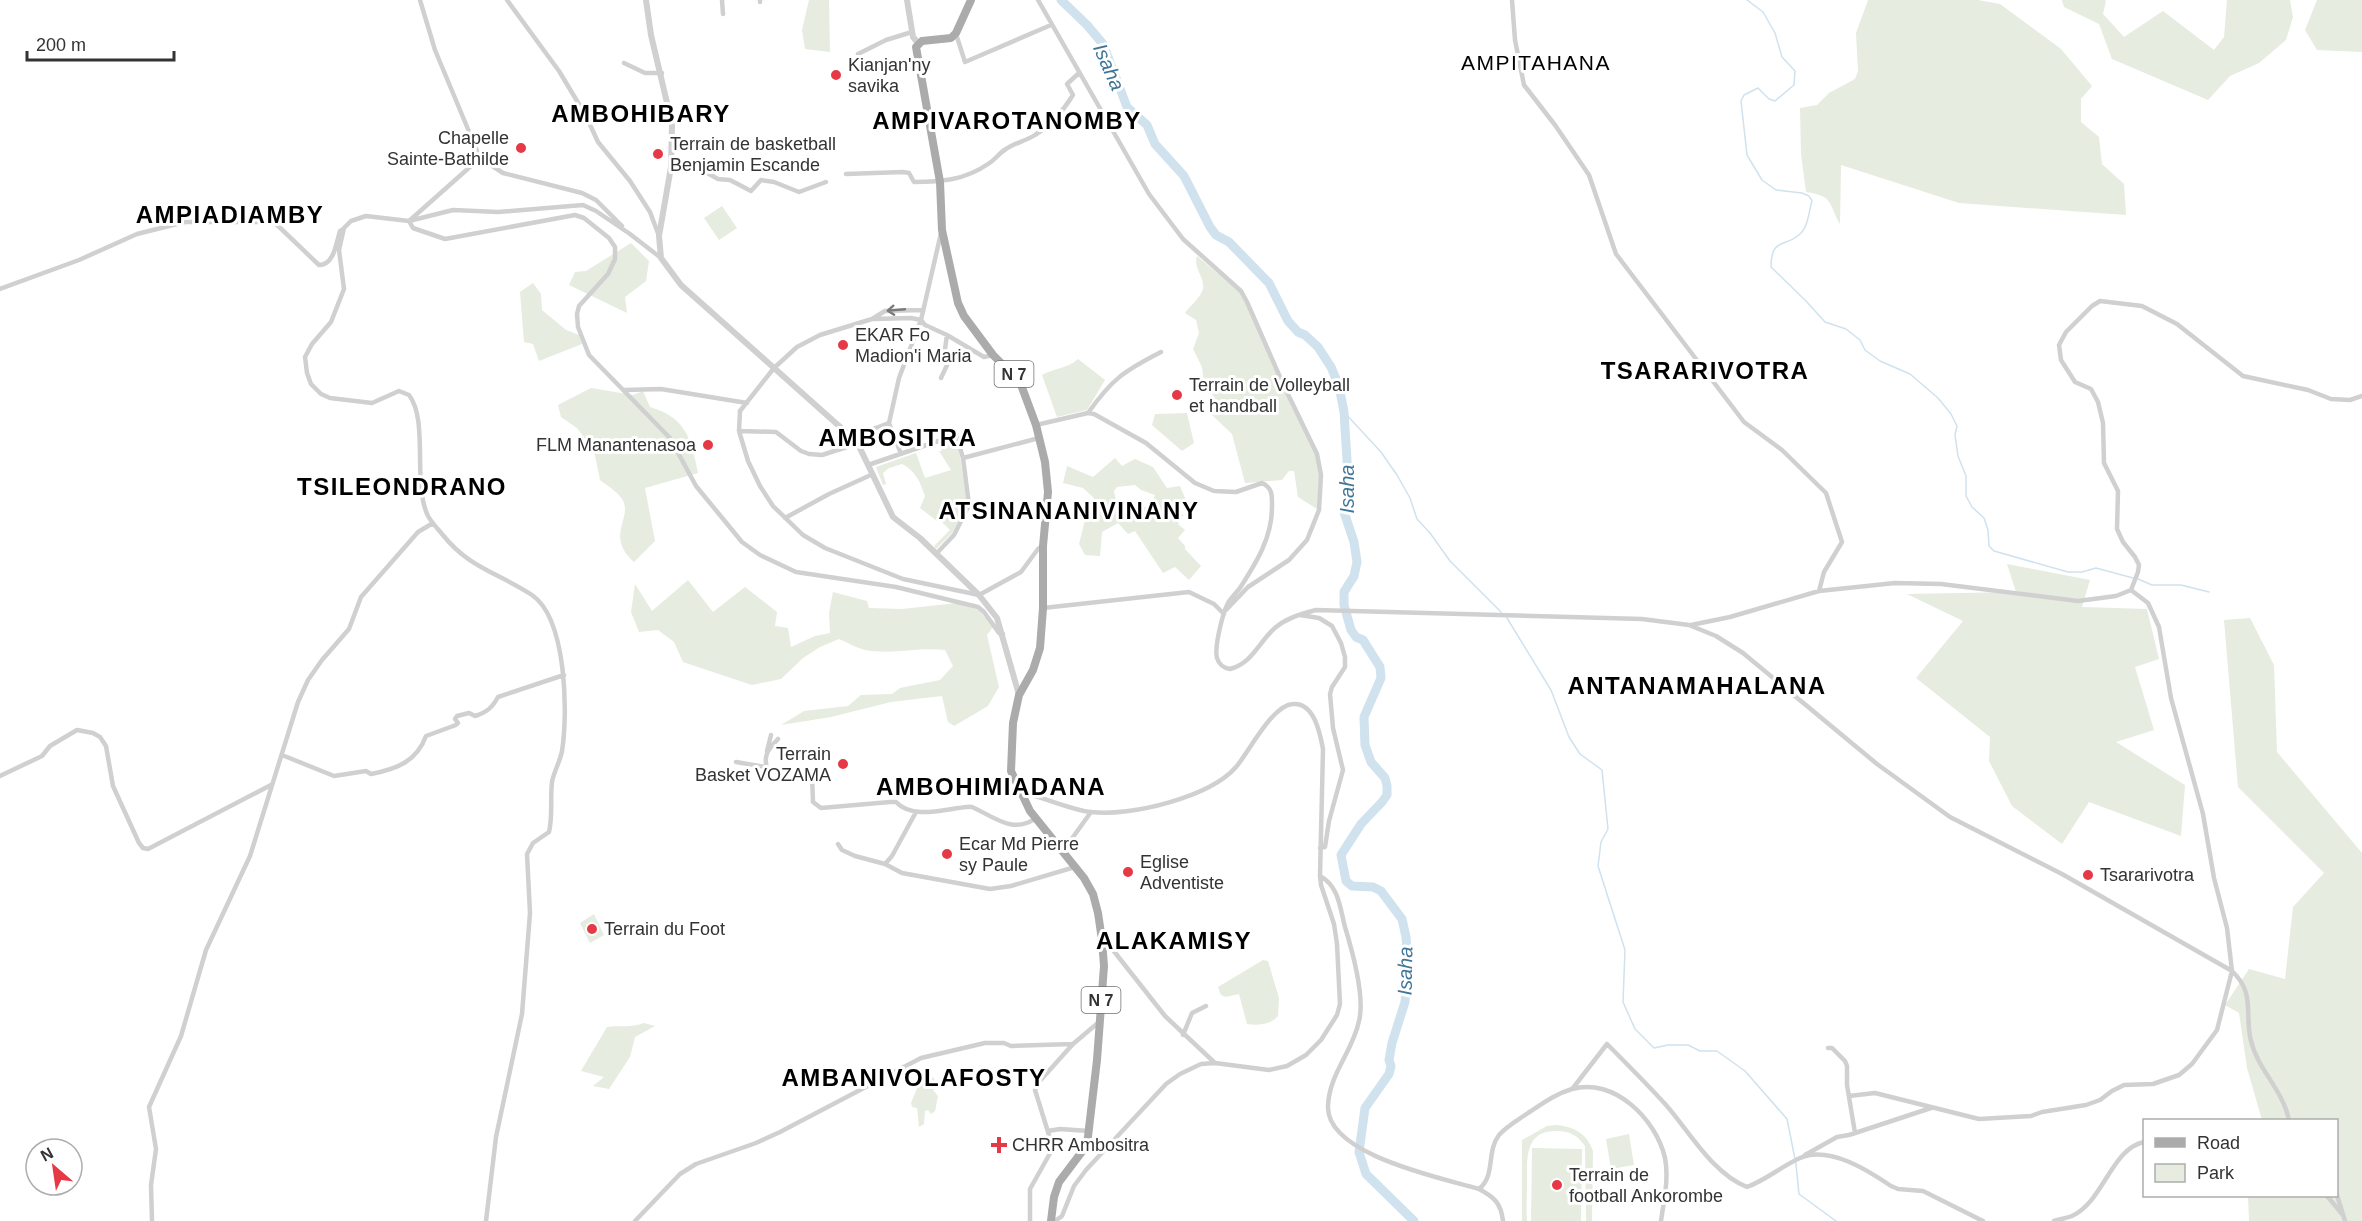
<svg xmlns="http://www.w3.org/2000/svg" width="2362" height="1221" font-family="Helvetica,sans-serif">
  <style>
    .green { fill: #e6ecdf; fill-rule: evenodd }
    .lines { fill: none; stroke-linecap: round; stroke-linejoin: round }
    .stream { stroke: #cfe2ee; stroke-width: 1.5 }
    .river { stroke: #cfe2ee; stroke-width: 9 }
    .minor { stroke: #d0d0d0; stroke-width: 4.5 }
    .tertiary { stroke: #d0d0d0; stroke-width: 6 }
    .primary { stroke: #ababab; stroke-width: 8 }
    .oneway { stroke: #7a7a7a }
    .poi-dot { fill: #e63946; stroke: #fff; stroke-width: 2 }
    .labels { text-anchor: middle; stroke-width: 6; stroke-linejoin: round; paint-order: stroke }
    .shield { fill: #fff; stroke: #707070; stroke-width: 1.5 }
    .shield-label { font-size: 16px; font-weight: bold; fill: #333 }
    .poi-label { font-size: 18px; fill: #333; stroke: #fff; text-anchor: start }
    .water-label { font-size: 20px; font-style: italic; fill: #3f7597; stroke: #fff }
    .quarter-label { font-size: 21px; letter-spacing: 1.5px; fill: #000; stroke: #fff }
    .district-label { font-size: 24px; font-weight: bold; letter-spacing: 1.5px; fill: #000; stroke: #fff }
  </style>
  <rect width="100%" height="100%" fill="#fff"/>
  <path class="green" d="M809,0H829L830,52L805,49L802,30Z
    M1868,0H1978L2000,4L2061,49L2092,86L2081,99V122L2099,137L2102,164L2124,184L2126,215L1959,203L1841,165L1840,224C1828,203 1834,196 1806,192L1801,154L1800,108L1817,105L1829,93L1855,79L1858,71L1856,33Z
    M2062,0H2105L2106,1L2103,14L2124,37L2163,11L2214,50L2224,37L2227,0H2290L2293,17L2286,40L2259,63L2230,76L2208,100L2112,59L2099,24L2064,7Z
    M2317,0H2362V52L2317,50L2305,30Z
    M722,206L737,228L719,240L704,218Z
    M631,243L649,261L646,281L625,297L627,313L569,285L575,272L586,271Z
    M1197,256L1240,292L1246,303L1316,455L1319,476L1317,509L1298,497L1294,471H1289L1282,480L1245,483L1232,434L1212,415L1214,406L1212,391L1204,383L1202,367L1193,349L1199,333L1196,320L1185,313C1190,306 1201,297 1203,289C1205,277 1193,269 1197,256Z
    M533,283L541,294L542,310L566,330L579,335L582,344L539,361L533,344L524,342L520,292Z
    M1078,359L1105,380L1087,410L1057,417L1042,375C1054,368 1067,369 1078,359Z
    M591,388L633,395L643,391L650,407C687,418 691,439 698,473L645,488L655,541L634,562C604,535 634,518 622,499C618,492 606,485 600,480L594,451L577,428L561,417L558,405Z
    M1187,413L1194,443L1182,451L1152,425L1155,414Z
    M954,438L957,440L959,449L967,505L952,533L936,549L934,546L950,530L941,521H937L920,508L925,496C920,482 916,471 902,464L889,468L883,473L886,484L883,485L876,467L916,453L925,478L951,470L939,451H942L939,443Z
    M1115,458L1122,466L1135,459L1153,467L1167,488L1180,486L1185,498L1180,508L1183,516L1178,524L1185,530L1178,538L1185,546V549L1201,566L1189,580L1175,567L1163,573L1135,531L1128,534L1118,523L1102,532L1100,556L1085,555L1079,544L1087,512H1095L1094,498L1083,488L1063,483L1067,466L1093,477ZM1135,485L1141,490L1155,495L1151,507H1144L1139,502L1117,506L1114,491L1117,487Z
    M2007,564L2090,580L2082,607L2147,609L2159,659L2135,667L2154,730L2116,742L2185,785L2181,836L2089,802L2062,844L2012,806L1989,761L1990,737L1916,678L1963,621L1907,594L2016,592Z
    M688,580L713,612L745,587L777,612L775,626L788,628L791,647L815,636L830,633L829,613L833,592L867,601L869,608L902,609L957,603L979,610L993,627L987,635L999,687L988,706L954,726L948,722L942,696L891,702L831,717L781,725L804,711L848,706L861,695L892,694L900,688L940,680L953,666L945,650C918,647 891,655 865,650C856,648 847,642 839,639L820,647L803,658L781,679L752,685L683,662L674,642L658,630L639,632L631,612L635,584L652,611Z
    M2250,618L2274,665L2277,752L2362,853V1221H2249L2248,1196H2336V1120H2262L2247,1068L2239,1013L2225,1005L2249,969L2285,979L2293,907L2324,873L2238,787L2224,620Z
    M594,914L604,935L590,943L580,923Z
    M1263,960L1268,961L1279,998L1278,1016C1272,1024 1257,1026 1247,1024L1239,994L1226,997L1221,995L1218,987Z
    M644,1023L655,1026L635,1037L630,1057L609,1089L593,1086L604,1077L581,1071L607,1027C621,1025 631,1028 644,1023Z
    M923,1074L934,1078L936,1088L933,1090L938,1096L935,1111L931,1114L928,1110L925,1111L924,1124L919,1127L917,1108L912,1107L911,1103Z
    M1557,1125C1575,1127 1587,1134 1593,1151L1592,1221H1586L1585,1146C1578,1136 1570,1131 1557,1131C1524,1130 1527,1160 1527,1183C1527,1196 1526,1209 1527,1221H1522V1140L1547,1126Z
    M1629,1134L1634,1165L1611,1169L1606,1139Z
    M1532,1148L1582,1149L1581,1221H1531Z"/>
  <g class="lines">
    <path class="stream" d="M1747,0L1763,12L1775,33L1782,57L1795,71L1794,85L1775,101L1769,99L1758,88L1744,95L1741,101L1747,155L1762,180L1776,190L1802,193L1809,196L1812,201C1809,211 1808,227 1800,234C1785,248 1771,237 1771,267L1806,301L1825,322L1846,329L1860,340L1865,350L1880,361L1910,374L1938,398L1951,414L1957,426L1955,435L1958,456L1966,476V496L1972,507L1984,518L1988,530L1989,546L1994,551L2068,572H2082L2096,568L2133,578
      M1344,412L1381,452L1397,475L1410,498L1417,519L1430,533L1450,561L1501,612
      M2138,579L2152,585H2181L2209,592
      M1507,618L1551,690L1569,737L1580,754L1602,770L1608,829L1601,842L1598,866L1625,950L1623,1002L1635,1029L1654,1048L1668,1045H1688L1700,1051H1717L1745,1071L1787,1119L1796,1164L1799,1194L1836,1221"/>
    <path class="river" d="M1061,0L1087,25L1103,44L1127,107L1147,125L1155,144L1184,176L1210,227L1216,235L1229,242L1269,283L1288,321L1298,332L1305,335L1318,347L1331,367L1339,386L1344,412L1348,476V499L1344,512L1354,542L1357,562L1354,576L1344,592V605L1351,630L1356,637L1363,640L1380,667L1381,678L1364,717L1365,745L1371,762L1385,778L1387,786V795L1382,802L1361,824L1341,855L1346,881L1352,886L1373,887L1381,891L1402,919L1406,937L1408,963L1405,1002L1392,1043L1389,1060L1391,1066L1389,1074L1365,1108L1359,1152L1366,1174L1414,1221"/>
    <path class="minor" d="M420,0L435,50L480,158L503,173L582,193L596,200L622,226
      M507,0L559,71L586,116L598,142L630,181L650,212L659,236
      M722,0L723,14
      M1038,0L1149,194L1183,239L1241,291L1247,302L1283,384L1317,454L1321,475L1319,510L1307,540L1289,560L1248,587L1226,610
      M1512,0L1515,40L1524,85L1555,125L1589,175L1616,254L1744,422L1782,450L1826,493L1842,542L1824,572L1819,591
      M760,2V0
      M956,34L965,62L1051,25
      M858,54L886,40L912,32
      M624,63L645,73H662
      M480,158L409,221L413,228L445,239L575,215L584,218L609,238L615,247V259L608,274L579,306L577,314L578,327L589,355L670,438L696,486L742,542L760,555L796,572L896,587L978,607L984,612L999,633L1003,634
      M671,167L680,163L691,164L718,179L730,180L751,191L761,180L774,182L799,192L826,182
      M846,174L903,172L909,173L914,182C941,182 965,180 988,164C995,160 999,153 1006,149C1014,143 1026,141 1035,135C1051,125 1063,111 1073,95L1067,84L1079,73
      M630,234L661,258
      M0,289L79,260L137,234L185,222H274L319,265C334,265 336,244 340,231L343,229
      M922,310L885,311L872,319L820,335L797,347L774,368L740,411L739,431L748,461L760,486L773,506L803,535L825,548L903,579L979,595L1021,572L1038,549L1043,546
      M874,319L911,318L921,320L925,325L947,335L984,357L993,355
      M941,378L948,363L945,349L947,335
      M624,390L661,389L747,403
      M1088,413C1112,379 1124,371 1161,352
      M1036,425L1088,413L1094,414L1146,443L1195,483L1214,491L1236,492L1262,483C1273,488 1272,496 1272,507C1272,538 1256,563 1240,588C1236,593 1231,598 1228,603C1223,612 1214,647 1217,658C1219,665 1224,668 1230,669C1253,663 1259,641 1276,627C1287,618 1303,613 1316,610L1642,619L1689,625L1716,636L1743,653L1877,764L1950,817L2062,874L2232,971C2256,994 2244,1013 2251,1041C2258,1070 2283,1090 2289,1120
      M739,431L776,432L801,451L809,454L822,455L847,447L857,442L865,432L889,423
      M901,454L889,423L899,378L921,320L941,233
      M963,458L1039,438
      M868,465L953,436L957,437L963,458L969,505L954,535L936,554
      M785,518L829,494L873,474
      M1043,608L1189,592L1214,604L1224,614
      M1300,615L1319,618L1332,626L1341,643L1345,657V667L1332,687L1330,694L1333,728L1343,770L1329,821L1325,847L1320,848
      M1691,625L1730,617L1819,591L1895,583L1941,584L2078,601L2116,596L2131,590L2138,572L2139,565L2135,557L2123,542L2117,529L2118,491L2104,463L2103,423L2098,402L2091,389L2075,382L2061,360L2059,345L2066,332L2092,306L2100,301L2142,306L2177,324L2243,376L2308,390L2331,399L2350,400L2362,396
      M767,751L771,735
      M282,755L334,776L366,771L371,774C397,769 417,761 426,736L456,725L458,723L455,719L457,716L469,713L475,716C487,712 492,708 498,697L564,675
      M736,762L812,775L813,802L821,808L890,802H896C911,818 938,811 958,808C962,808 968,806 972,807C993,816 1013,835 1036,818
      M767,768C763,754 769,749 778,739
      M0,776L42,756L50,746L77,730L93,733L100,737L106,746L113,786L139,843L143,848L148,849L271,785
      M1021,792C1043,797 1071,810 1091,812C1130,817 1210,797 1236,767C1249,752 1272,705 1293,704C1314,702 1320,733 1323,749L1320,876L1321,885L1334,924L1337,944L1340,1004L1337,1015L1321,1040L1306,1055L1287,1066L1269,1070L1215,1063L1201,1064L1180,1074L1166,1084L1086,1170L1074,1186L1062,1216L1055,1221
      M838,844L842,850L855,856L885,864L902,873L990,889L1011,886L1075,867
      M1063,851L1091,812
      M885,864L892,856L916,812
      M1320,876C1339,886 1340,908 1345,927C1352,950 1365,998 1359,1021C1353,1051 1329,1074 1328,1106C1326,1155 1442,1178 1479,1189C1496,1175 1486,1152 1499,1135C1507,1126 1518,1120 1528,1113C1542,1104 1555,1094 1572,1089C1614,1077 1656,1119 1665,1158C1669,1178 1664,1200 1661,1221
      M1102,940L1109,945L1165,1016L1215,1063
      M1183,1035L1192,1013L1206,1006
      M1828,1048H1832L1845,1061L1847,1066V1085L1855,1133
      M1573,1088L1607,1044C1627,1064 1647,1084 1666,1105C1689,1131 1713,1174 1747,1187C1766,1180 1782,1166 1800,1158C1829,1145 1869,1171 1891,1186L1898,1189L1923,1191L1983,1221
      M1849,1096L1875,1093L1979,1119L2031,1116L2042,1112L2086,1105L2100,1100L2112,1091L2124,1085L2153,1084L2179,1075L2192,1064L2217,1030L2232,971L2227,928L2214,878L2203,814L2171,698L2159,627L2148,603L2131,590
      M1048,1131L1060,1129L1089,1131
      M1805,1155L1837,1137L1849,1135L1931,1108
      M1479,1189C1494,1197 1501,1203 1503,1221
      M2336,1192L2345,1221
      M2327,1196L2343,1215
      M152,1221L151,1185L156,1149L149,1107L181,1036L206,950L250,856L298,702L308,680L322,660L349,629L361,597L418,532L433,523
      M486,1221L496,1137L522,1014L530,913L527,854L533,843L549,832C553,815 550,798 552,782C554,771 560,762 562,751C568,714 567,619 532,595C497,572 470,569 442,534C437,528 432,523 428,516C412,483 429,421 409,395L399,391L372,403L330,398L321,394L311,384L307,373L305,357L312,344L331,322L344,289L339,250L344,228L351,221L366,216L409,221L453,210L498,212L583,205L596,211L630,234
      M635,1221L680,1174L696,1164L756,1143L780,1132L921,1058L985,1043H1004L1011,1046L1073,1044
      M1030,1221V1189L1053,1148L1035,1090L1038,1083L1073,1044L1099,1022
      M2054,1221C2060,1219 2067,1218 2072,1216C2104,1201 2111,1149 2144,1142"/>
    <path class="tertiary" d="M646,0L651,35L672,124L671,167L659,236L661,258L681,285L857,442L893,517L920,538L979,595L997,618L1019,695
      M907,0L913,37L918,43"/>
    <path class="primary" d="M971,0L956,33L951,38L922,41L916,47L940,182L942,230L958,303L964,316L993,355L1020,382L1036,425L1045,462L1048,492L1043,546V608L1040,648L1033,670L1019,695L1013,723L1011,771L1030,811L1084,878L1093,894L1098,913L1102,940L1104,966L1097,1060L1087,1145L1059,1182L1054,1197L1051,1221"/>
  </g>
  <defs><path id="oneway-shaft" d="M-6 0H5M1.5-3L5.5 0L1.5 3" fill="none" stroke-width="1.6" stroke-linecap="round" stroke-linejoin="round" transform="scale(1.5)"/></defs>
  <use class="oneway" href="#oneway-shaft" transform="translate(896 310) rotate(175)"/>
  <g class="poi-dot">
    <circle cx="836" cy="75" r="6"/>
    <circle cx="521" cy="148" r="6"/>
    <circle cx="658" cy="154" r="6"/>
    <circle cx="843" cy="345" r="6"/>
    <circle cx="1177" cy="395" r="6"/>
    <circle cx="708" cy="445" r="6"/>
    <circle cx="843" cy="764" r="6"/>
    <circle cx="947" cy="854" r="6"/>
    <circle cx="1128" cy="872" r="6"/>
    <circle cx="2088" cy="875" r="6"/>
    <circle cx="592" cy="929" r="6"/>
    <path d="M996 1136h6v6h6v6h-6v6h-6v-6h-6v-6h6z"/>
    <circle cx="1557" cy="1185" r="6"/>
  </g>
  <g class="labels">
    <g class="shield">
      <rect x="994.5" y="361" width="39" height="26" rx="4.5"/>
      <rect x="1081.5" y="987" width="39" height="26" rx="4.5"/>
    </g>
    <g class="shield-label">
      <text x="1014" y="380">N 7</text>
      <text x="1101" y="1006">N 7</text>
    </g>
    <g class="poi-label">
      <text x="848" y="71">Kianjan'ny<tspan x="848" dy="21">savika</tspan></text>
      <text x="509" y="144" text-anchor="end">Chapelle<tspan x="509" dy="21">Sainte-Bathilde</tspan></text>
      <text x="670" y="150">Terrain de basketball<tspan x="670" dy="21">Benjamin Escande</tspan></text>
      <text x="855" y="341">EKAR Fo<tspan x="855" dy="21">Madion'i Maria</tspan></text>
      <text x="1189" y="391">Terrain de Volleyball<tspan x="1189" dy="21">et handball</tspan></text>
      <text x="696" y="451" text-anchor="end">FLM Manantenasoa</text>
      <text x="831" y="760" text-anchor="end">Terrain<tspan x="831" dy="21">Basket VOZAMA</tspan></text>
      <text x="959" y="850">Ecar Md Pierre<tspan x="959" dy="21">sy Paule</tspan></text>
      <text x="1140" y="868">Eglise<tspan x="1140" dy="21">Adventiste</tspan></text>
      <text x="2100" y="881">Tsararivotra</text>
      <text x="604" y="935">Terrain du Foot</text>
      <text x="1012" y="1151">CHRR Ambositra</text>
      <text x="1569" y="1181">Terrain de<tspan x="1569" dy="21">football Ankorombe</tspan></text>
    </g>
    <g class="water-label">
      <text transform="translate(1109 67) rotate(66)" y="7">Isaha</text>
      <text transform="translate(1347 489) rotate(-90)" y="7">Isaha</text>
      <text transform="translate(1405 971) rotate(-89)" y="7">Isaha</text>
    </g>
    <g class="quarter-label">
      <text x="1536" y="70">AMPITAHANA</text>
    </g>
    <g class="district-label">
      <text x="641" y="122">AMBOHIBARY</text>
      <text x="1007" y="129">AMPIVAROTANOMBY</text>
      <text x="230" y="223">AMPIADIAMBY</text>
      <text x="1705" y="379">TSARARIVOTRA</text>
      <text x="898" y="446">AMBOSITRA</text>
      <text x="402" y="495">TSILEONDRANO</text>
      <text x="1069" y="519">ATSINANANIVINANY</text>
      <text x="1697" y="694">ANTANAMAHALANA</text>
      <text x="991" y="795">AMBOHIMIADANA</text>
      <text x="1174" y="949">ALAKAMISY</text>
      <text x="914" y="1086">AMBANIVOLAFOSTY</text>
    </g>
  </g>
  <rect x="2143" y="1119" width="195" height="78" fill="#ffffff" stroke="#adadad" stroke-width="1.5"/>
  <rect x="2155" y="1138" width="30" height="9" fill="#ababab" stroke="#adadad" stroke-width="1.5"/>
  <text x="2197" y="1149" font-size="18" fill="#333333">Road</text>
  <rect x="2155" y="1164" width="30" height="18" fill="#e6ecdf" stroke="#adadad" stroke-width="1.5"/>
  <text x="2197" y="1179" font-size="18" fill="#333333">Park</text>
  <g transform="translate(54 1167) rotate(331)"><circle r="28" fill="#ffffff" stroke="#adadad" stroke-width="1.5"/>
  <path d="M0-4.5L10 22L0 15L-10 22Z" fill="#e63946"/>
  <text y="-9" font-size="16" font-weight="bold" text-anchor="middle" fill="#333333">N</text>
  </g>
  <path d="M27 51v9h147v-9" fill="none" stroke="#333333" stroke-width="3"/>
  <text x="36" y="51" font-size="18" fill="#333333" stroke="#ffffff" stroke-width="4.5" paint-order="stroke">200 m</text>
</svg>
